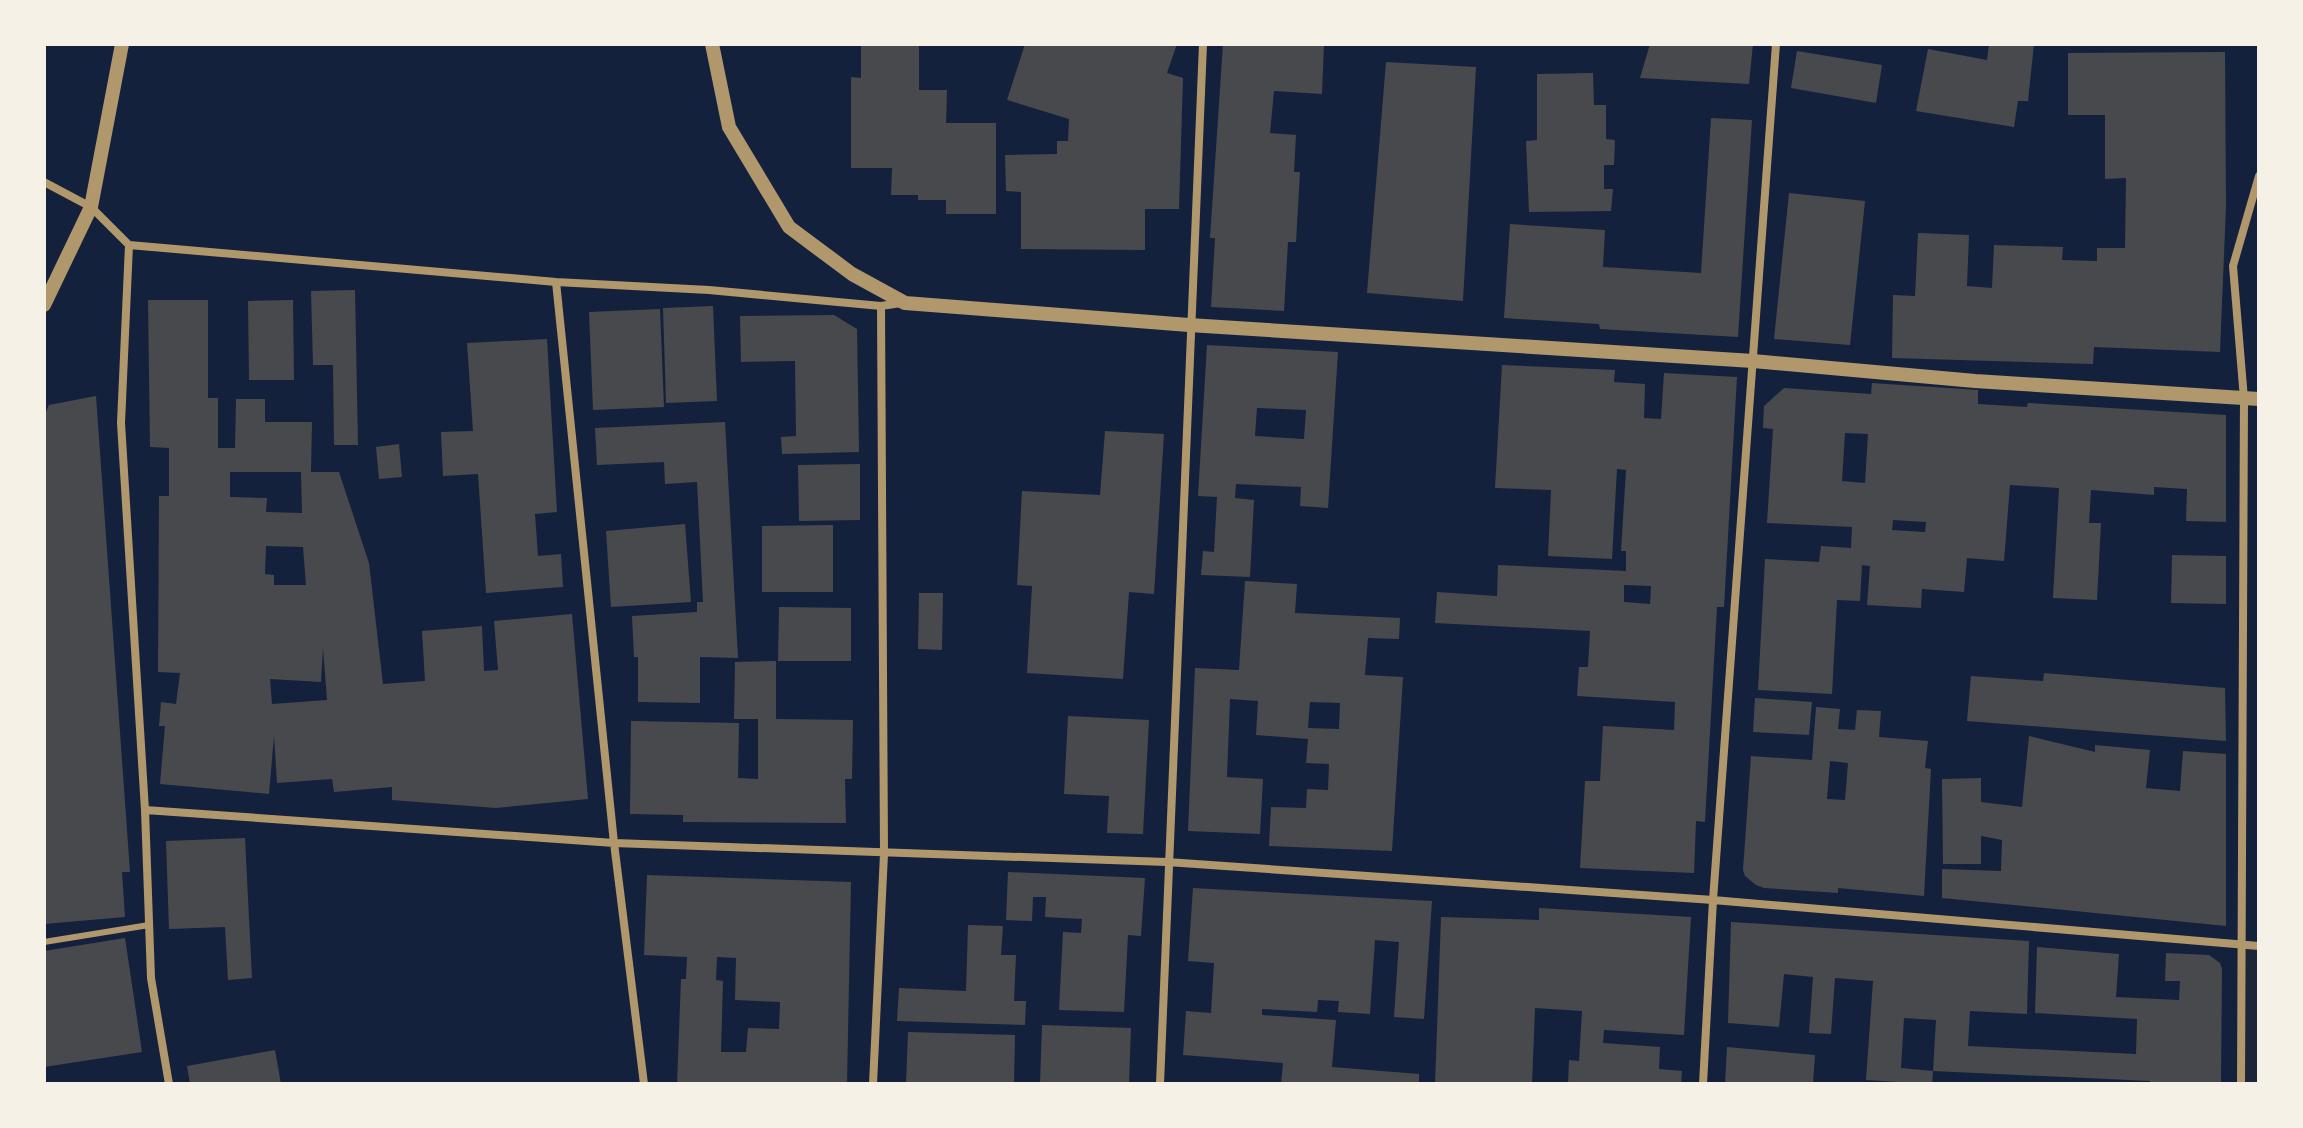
<svg xmlns="http://www.w3.org/2000/svg" width="2303" height="1128" font-family="Poppins,sans-serif">
  <style>
    .green { fill: #1d2539 }
    .building { fill: #48494c; fill-rule: evenodd }
    .lines { fill: none; stroke-linecap: round; stroke-linejoin: round }
    .service { stroke: #b1986c; stroke-width: 6 }
    .minor { stroke: #b1986c; stroke-width: 8 }
    .tertiary { stroke: #b1986c; stroke-width: 14 }
  </style>
  <rect width="100%" height="100%" fill="#14213d"/>
  <path class="green" d="M2241,945L2259,946V1084H2241Z"/>
  <path class="building" d="M861,44H919V90H947L946,123H996V214H946V200H918V195H891L892,168H851V77L861,78Z
    M1025,44H1177L1167,73L1183,78L1179,209H1145V250L1021,249V192L1006,191L1005,155L1057,154V141H1068L1069,119L1007,100Z
    M1223,44H1324L1322,94L1274,91L1270,133L1296,135L1294,172H1300L1296,242H1288L1284,311L1211,307L1215,238H1210Z
    M1650,44H1753L1749,84L1640,78Z
    M1989,44H2034L2028,101H2018L2014,127L1916,111L1928,49L1987,60Z
    M1797,51L1882,65L1876,103L1791,88Z
    M2225,52L2226,206L2220,352L2094,347L2093,364L1892,358L1893,295L1915,296L1918,233L1969,235L1967,286L1992,288L1994,245L2063,247L2062,260L2097,261V248H2125L2126,178L2105,179V115H2068V53Z
    M1386,62L1476,67L1463,301L1367,293Z
    M1593,73L1594,105H1606V139L1615,140L1614,165H1604V189H1613L1611,211L1529,212L1526,141L1537,140V74Z
    M1711,118L1752,120L1738,337L1600,329L1599,324L1504,318L1510,224L1605,230L1603,267L1701,273Z
    M1789,193L1865,201L1850,345L1774,339Z
    M355,290L358,445H334L333,365H313L311,291Z
    M148,300H208V398H218V448H235L236,399H265V422H312L311,472H339L369,563L383,684L425,681L422,631L482,626L484,671L498,670L494,621L572,614L588,799L496,808L392,800V787L334,792L332,779L277,783L274,736L269,794L160,784L165,726H159L161,702L176,704L180,673L158,672L159,496H169V448L150,447ZM230,472H301L302,513L266,512L267,498L230,497ZM266,546L303,547L306,585H274V575L265,574ZM323,648L327,700L272,704L270,679L321,682Z
    M293,300L294,380H249L248,301Z
    M713,306L717,401L666,403L663,308Z
    M660,309L664,407L593,410L589,312Z
    M834,315L857,329L859,452L782,454L781,437L796,436L795,361L741,362L740,316Z
    M547,339L557,512L535,514L538,556L561,554L563,587L486,593L478,474L443,476L441,432L473,431L467,343Z
    M1207,345L1338,352L1328,508L1300,506L1301,487L1236,484L1235,498L1254,500L1250,577L1201,575L1203,551L1214,552L1217,497L1198,496ZM1257,408L1306,410L1304,439L1255,436Z
    M1502,365L1615,370L1614,382L1645,384L1644,418L1661,419L1664,373L1737,377L1724,607H1717L1705,822L1696,821L1694,873L1580,868L1585,781H1600L1603,726L1674,730L1675,702L1577,696L1579,667H1588L1590,631L1435,623L1437,592L1497,596L1498,565L1626,571V551H1621L1626,470L1617,469L1612,559L1548,556L1551,490L1495,488ZM1624,585L1651,586L1650,604L1624,602Z
    M1872,383L1978,390V404L2027,407L2028,403L2226,415V522L2186,521L2187,489L2154,487V495L2091,490L2089,523H2101L2097,600L2053,598L2059,488L2010,485L2004,561L1967,558L1964,592L1922,589L1921,608L1867,605L1870,566L1862,565L1860,601L1837,600L1832,694L1758,690L1765,559L1819,562L1821,546L1851,548L1852,527L1767,523L1773,429L1763,428L1764,406L1784,388L1871,394ZM1845,433L1868,434L1865,483L1842,481ZM1893,520L1926,522L1925,532L1892,530Z
    M96,396L130,872H122L125,917L44,924V416L49,405Z
    M725,422L738,658L700,657V703L638,702V657H634L632,616L697,612V602H703L697,482L665,484L664,462L597,465L595,428Z
    M1105,431L1164,434L1154,594L1129,592L1123,679L1027,673L1032,586L1017,585L1022,491L1100,495Z
    M399,444L402,477L379,479L376,447Z
    M860,464V520L799,521L798,465Z
    M685,524L691,602L611,607L606,531Z
    M833,525V592H762V526Z
    M2172,555L2226,556V604L2171,603Z
    M1245,581L1297,584L1295,613L1400,618L1399,639L1368,638L1365,675L1403,677L1392,851L1269,846L1271,807L1306,808L1307,789L1328,790L1329,764L1306,763L1308,739L1256,735L1258,701L1230,699L1227,777L1263,779L1260,834L1188,831L1195,668L1239,670ZM1310,702L1340,703L1339,729L1308,728Z
    M919,593H943L942,650L918,649Z
    M779,607L851,608V661H778Z
    M776,661V719L853,720L852,779H845L846,823L683,822V815L630,814L631,721L739,723L738,778L758,779V719H734L735,662Z
    M2044,673L2225,688L2226,741L1967,721L1971,676L2043,681Z
    M1755,698L1812,702L1809,735L1753,732Z
    M1816,707L1840,709L1838,729L1855,730L1857,710L1881,711L1879,737L1928,741L1925,768L1931,769L1924,896L1838,888V893L1764,888L1756,885L1745,876L1743,870L1751,756L1812,760ZM1830,761L1848,763L1845,800L1827,799Z
    M1068,716L1149,720L1143,834L1107,833L1109,796L1064,794Z
    M2029,736L2095,752V745L2150,750L2146,788L2180,791L2183,751L2226,754V926L1942,898V869L2001,871L2002,840L1981,836V864H1943L1942,779L1981,778V802L2022,807Z
    M245,838L252,978L228,980L225,927L169,929L166,841Z
    M1008,872L1145,878L1141,936L1128,935L1124,1012L1059,1010L1063,932L1081,933L1082,919L1045,917L1046,897H1033L1032,921L1006,920Z
    M647,875L851,882L847,1084H677L681,979H686L687,957L644,955ZM717,957L736,958L735,1000L780,1002L779,1029L748,1028L746,1052H721L723,981L716,980Z
    M1193,888L1432,901L1424,1019L1394,1017L1399,942L1375,940L1370,1014L1338,1012L1339,1001L1318,1000L1317,1012L1262,1009V1015L1336,1020L1332,1067L1419,1074V1084H1281L1283,1063L1183,1055L1186,1011L1211,1013L1214,963L1188,961Z
    M1539,908L1691,917L1684,1035L1604,1030L1603,1043L1660,1047L1659,1069L1682,1071L1681,1084H1568L1569,1060L1579,1061L1582,1011L1535,1008L1532,1084H1435L1441,917L1539,920Z
    M1731,922L2029,941L2027,1014L1970,1011L1968,1046L2136,1054L2137,1019L2035,1013L2037,947L2119,954L2116,997L2179,1000L2180,981H2165L2166,953L2209,955L2220,963L2222,969L2221,1084H2150V1081L1933,1071L1936,1020L1904,1018L1901,1068L1933,1071L1932,1084L1866,1080L1873,981L1835,978L1831,1034L1809,1033L1813,977L1784,974L1779,1027L1728,1023Z
    M968,925L1003,926L1001,955H1016L1014,1001H1026L1025,1025L897,1021L899,988L966,991Z
    M125,938L142,1052L44,1067V951Z
    M1042,1025L1131,1028L1129,1084H1040Z
    M908,1032L1015,1035L1014,1084H906Z
    M1727,1047L1815,1055L1813,1084H1725Z
    M275,1050L281,1084H190L187,1066Z"/>
  <g class="lines">
    <path class="service" d="M44,942L149,925"/>
    <path class="minor" d="M44,182L91,207L129,245L556,282L709,290L881,306L901,303
      M129,245L121,423L145,810L151,978L169,1084
      M556,282L614,843L644,1084
      M145,810L614,843L1167,862L1713,900L2259,946
      M873,1084L884,854L881,306
      M1160,1084L1203,44
      M1703,1084L1713,900L1776,44
      M2241,1084L2244,399L2233,266L2259,176"/>
    <path class="tertiary" d="M712,44L729,127L789,227L852,274L905,303L1189,325L1753,361L1975,381L2259,399
      M44,305L91,207L122,44"/>
  </g>
  <rect width="2303" height="1128" fill="none" stroke="#f6f1e7" stroke-width="92"/>
</svg>
